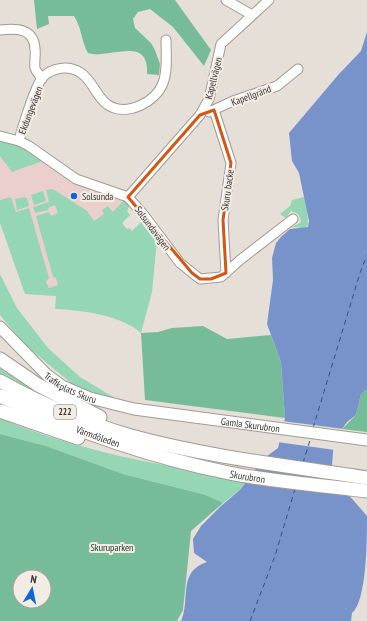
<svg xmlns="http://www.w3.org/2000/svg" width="367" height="621" font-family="'PT Sans Narrow',sans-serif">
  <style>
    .commercial { fill: #eacfcd }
    .green { fill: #95d7b5 }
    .forest { fill: #77bc99; fill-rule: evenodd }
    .water { fill: #7893c9 }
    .pier { fill: #e5dfd8 }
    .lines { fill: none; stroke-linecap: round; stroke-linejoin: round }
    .ferry { stroke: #304f93; stroke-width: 1; stroke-dasharray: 5 4; stroke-linecap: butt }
    .minor-casing { stroke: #a09b94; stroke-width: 11 }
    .major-casing { stroke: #a09b94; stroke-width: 13 }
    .highway-casing { stroke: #a09b94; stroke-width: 15 }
    .minor { stroke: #fff; stroke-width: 9 }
    .major { stroke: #fff; stroke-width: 11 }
    .highway { stroke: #fff; stroke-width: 13 }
    .marked { fill: none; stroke: #d65510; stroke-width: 3; stroke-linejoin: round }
    .poi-dot { fill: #0e67d1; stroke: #f2ece5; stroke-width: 1.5 }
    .labels { text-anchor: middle; stroke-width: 4; stroke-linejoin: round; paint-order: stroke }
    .shield { fill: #f2ece5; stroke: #6e6b67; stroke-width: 1 }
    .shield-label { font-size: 9px; font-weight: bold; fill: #363431 }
    .street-label { font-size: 10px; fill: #363431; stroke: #f2ece5 }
    .poi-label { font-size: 10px; fill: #363431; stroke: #f2ece5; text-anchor: start }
    .park-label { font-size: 10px; fill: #133324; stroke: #f2ece5 }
  </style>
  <rect width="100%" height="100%" fill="#e5dfd8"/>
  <path class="commercial" d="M0,139L42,159L63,176L80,186L116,197L130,204L85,298L25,294L0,223Z"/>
  <path class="green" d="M0,139L18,144L42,159L40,162L12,172L0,156Z
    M53,189L87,211L94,221L104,214L102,210L108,206L113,212L124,200L130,204L127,211L130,215L122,223L127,229L129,228L132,231L142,221L157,240L152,292L141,333C121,315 81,310 55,309L56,296L25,294L0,223V200L11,197L16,212L29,208L49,278L46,282L49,288L58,285L56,278L53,277L36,216L49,212L51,216L58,213L55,205L48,208L49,210L35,213L33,207L49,202L46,190Z
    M43,191L46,201L34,205L31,195Z
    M24,197L27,198L29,206L17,210L15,199Z
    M304,197L307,204L308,226L303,228L292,227L300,223L301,220L298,214L291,211L286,218L280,214L290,206L292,200Z
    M0,274L17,308L48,348L80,377L118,400L93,395L71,383L24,344L0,315Z
    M0,363L87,415L35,393L0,374Z
    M0,418C79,452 164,466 248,479L241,489L223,503L206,495L123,474L46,446L0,434Z"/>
  <path class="forest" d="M34,0H175L211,50L204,66L173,27L150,9L138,12L133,19L135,28L151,43L155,50L160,64L159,75L147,74C149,41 121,53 101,54C97,55 92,54 88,53C81,41 82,28 74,16H48L49,24L37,29Z
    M203,326L227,339L271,335L281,362L285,418L145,400L141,333L158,332L172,328Z
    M367,389V432L342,429L356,415L361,394Z
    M0,434L46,446L123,474L206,495L223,503L191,531L183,610L177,621H0ZM20,577H44V601H20Z"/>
  <path class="water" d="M367,32V389L361,394L356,415L347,422L334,440L332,465L347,493L367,516C367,538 367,601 352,613L351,621H181C191,599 177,572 207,562L194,553L193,539L201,526L221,506L241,489L263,459L278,448L285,418L281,362L267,324L273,280L272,258L276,243L281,237L290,229L308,227L309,221L299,173L292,161L289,133L339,74L361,51Z"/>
  <path class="pier" d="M282,421L344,429L336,440L335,450L277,442Z"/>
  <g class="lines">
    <path class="ferry" d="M313,428L360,273L367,255
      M303,463L311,437
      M250,621L275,556L295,489"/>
    <g class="minor-casing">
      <path id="minor" d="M226,0L252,15
        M0,30C16,28 34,28 35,49C36,55 34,62 35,68C36,72 40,75 42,79
        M214,110L231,163L223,220L226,273
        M209,112L233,101L277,86L298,69
        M0,136L19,141L29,146L76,179L128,197L143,214L180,263L200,279L221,277L240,260L293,219
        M19,141C22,128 35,87 42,78C52,67 69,65 81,73C93,81 96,97 108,105C127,117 156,102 163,83C168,70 166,53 166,40
        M128,197L200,115L209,99L221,44L269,0"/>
    </g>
    <g class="major-casing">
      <g id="major">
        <path id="s1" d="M0,327L47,375L62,386L90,398L134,409L367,440"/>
      </g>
    </g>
    <g class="highway-casing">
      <g id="highway">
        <path d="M0,359L38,385L100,417"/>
        <path d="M0,381C41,404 86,423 131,436C208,457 289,466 367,478"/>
        <path id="s2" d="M0,396C73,430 150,457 229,473C274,482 321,485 367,491"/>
        <path d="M0,411L78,438"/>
      </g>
    </g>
    <use href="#minor" class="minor"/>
    <use href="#major" class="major"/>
    <use href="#highway" class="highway"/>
  </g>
  <path class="marked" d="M214,110L231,163L223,220L226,273L211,279H200L192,273L128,197L200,115Z"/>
  <circle class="poi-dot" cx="74" cy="196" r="4"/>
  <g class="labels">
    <rect class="shield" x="54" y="405" width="22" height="14" rx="3"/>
    <g class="shield-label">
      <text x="65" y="415">222</text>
    </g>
    <g class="street-label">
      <text transform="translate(213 78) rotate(-76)" y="4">Kapellvägen</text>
      <text transform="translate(251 95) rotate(-20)" y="4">Kapellgränd</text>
      <text transform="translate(30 110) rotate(-69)" y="4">Ekdungevägen</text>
      <text transform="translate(227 190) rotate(-82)" y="4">Skuru backe</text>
      <text transform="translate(153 228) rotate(53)" y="4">Solsundavägen</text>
      <text dy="4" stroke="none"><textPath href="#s1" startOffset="94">Trafikplats Skuru</textPath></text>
      <text dy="4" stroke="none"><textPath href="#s1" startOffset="279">Gamla Skurubron</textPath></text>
      <text dy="4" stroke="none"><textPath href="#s2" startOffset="106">Värmdöleden</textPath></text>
      <text dy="4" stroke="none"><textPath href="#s2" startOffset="261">Skurubron</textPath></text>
    </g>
    <g class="poi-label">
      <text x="82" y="200">Solsunda</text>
    </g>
    <g class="park-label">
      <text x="112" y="551">Skuruparken</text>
    </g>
  </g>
  <g transform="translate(32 589) rotate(10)"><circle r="19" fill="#f2ece5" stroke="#a7a29d"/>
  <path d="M0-3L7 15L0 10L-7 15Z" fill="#0e67d1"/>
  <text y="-6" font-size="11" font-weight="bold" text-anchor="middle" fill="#363431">N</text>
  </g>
</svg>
